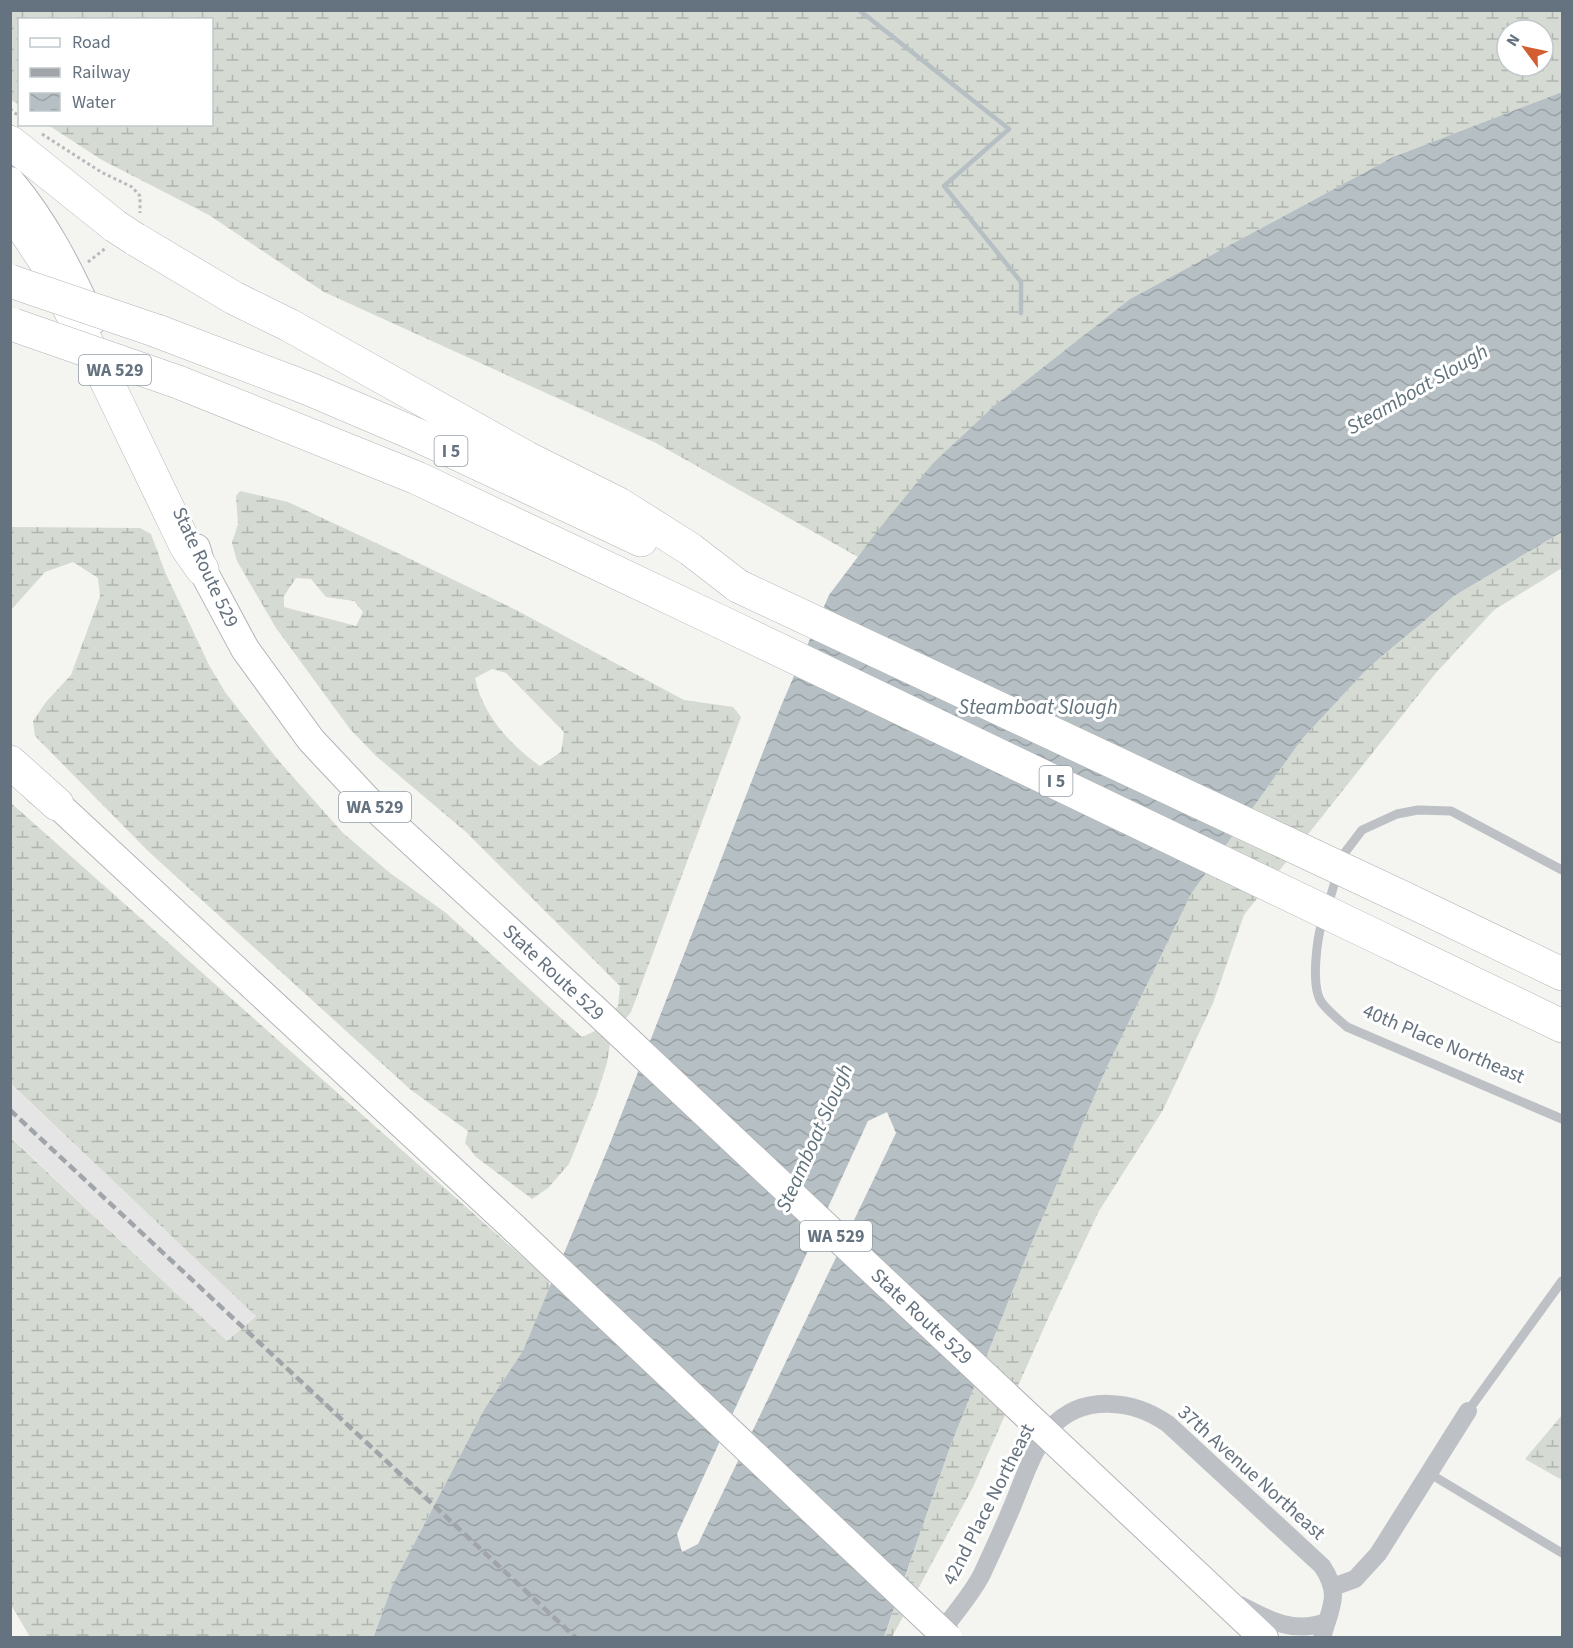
<svg xmlns="http://www.w3.org/2000/svg" width="1573" height="1648" font-family="'Source Sans 3',sans-serif">
  <style>
    .built { fill: #e4e5e4 }
    .wetland { fill: url(#wetland-marsh); fill-rule: evenodd }
    .water { fill: url(#water-waves) }
    .pier { fill: #f4f4f0 }
    .lines { fill: none; stroke-linecap: round; stroke-linejoin: round }
    .stream { stroke: #b6c0c4; stroke-width: 4.5 }
    .primary-casing { stroke: #b1b4b8; stroke-width: 30 }
    .highway-casing { stroke: #b2b5b8; stroke-width: 34 }
    .path { stroke: #b7b9bc; stroke-width: 3; stroke-dasharray: 3 3; stroke-linecap: butt }
    .lane { stroke: #bdc0c4; stroke-width: 9 }
    .street { stroke: #bdc0c4; stroke-width: 18 }
    .primary { stroke: #fff; stroke-width: 28 }
    .highway { stroke: #fff; stroke-width: 33 }
    .rail { stroke: #a1a5aa; stroke-width: 4.5; stroke-dasharray: 9 4.5; stroke-linecap: butt }
    .primary-bridge-casing { stroke: #b1b4b8; stroke-width: 30; stroke-linecap: butt }
    .highway-bridge-casing { stroke: #b2b5b8; stroke-width: 34; stroke-linecap: butt }
    .primary-bridge { stroke: #fff; stroke-width: 28 }
    .highway-bridge { stroke: #fff; stroke-width: 33 }
    .labels { text-anchor: middle; stroke-width: 6; stroke-linejoin: round; paint-order: stroke }
    .shield { fill: #fff; stroke: #939ca5; stroke-width: 1.5 }
    .shield-label { font-size: 18px; font-weight: bold; fill: #65727f }
    .street-label { font-size: 20px; fill: #65727f; stroke: #fff }
    .water-label { font-size: 21px; font-style: italic; fill: #61737c; stroke: #fff }
  </style>
  <defs>
    <pattern id="wetland-marsh" width="20" height="14" patternUnits="userSpaceOnUse" patternTransform="scale(1.5)"><rect width="20" height="14" fill="#d5dad2"/><path d="M1 5h8M5 5V1M11 12h8M15 12V8" fill="none" stroke="#b0b5b0"/></pattern>
    <pattern id="water-waves" width="16" height="10" patternUnits="userSpaceOnUse" patternTransform="scale(1.5)"><rect width="16" height="10" fill="#b6c0c4"/><path d="M0 5q4-4 8 0t8 0" fill="none" stroke="#98a0a4"/></pattern>
  </defs>
  <rect width="100%" height="100%" fill="#f4f4f0"/>
  <path class="built" d="M10,1084L256,1315L227,1341L11,1137Z"/>
  <path class="wetland" d="M10,11H1562V92L1393,157L1130,299L995,405L933,463L858,557L656,443L324,292L209,215L102,160L48,125L212,124V20H20L19,105L11,100ZM1507,30H1543V66H1507Z
    M240,491L288,502L404,556L516,610L684,700L733,707L741,717L631,1012L611,1037L607,1063L596,1097L569,1164L548,1188L532,1199L476,1157L465,1143L468,1131L411,1090L148,851L35,736L33,721L46,702L71,675L100,596L98,578L73,562L45,572L11,610V527L140,528L151,534L165,572L209,665L225,692L278,760L343,833L390,873L446,913L582,1037L597,1030L618,1006L620,986L466,832L376,756L350,729L276,628L237,561L232,543L238,524L236,496ZM296,578L311,579L326,597L354,601L363,612L356,626L284,607V596ZM492,669L506,673L564,732L561,752L540,766C511,746 482,714 475,678Z
    M1562,532V568L1494,610L1435,674L1244,915L1213,1003L1163,1110L1099,1211L1050,1314L973,1487L892,1637L884,1638L950,1447L1033,1240L1106,1069L1191,894L1302,739L1368,668L1454,596Z
    M11,803L546,1278L551,1286L523,1352L485,1408L392,1586L373,1637H30L10,1603V1137L227,1341L256,1316L11,1084Z
    M1562,1415V1480L1525,1459Z"/>
  <path class="water" d="M1562,92V532L1454,596L1368,668L1302,739L1191,894L1106,1069L1033,1240L950,1447L884,1637L373,1638L392,1586L485,1408L523,1351L611,1141L781,706L829,595L879,529L933,463L995,405L1130,299L1393,157Z"/>
  <path class="pier" d="M887,1112L896,1133L698,1544L682,1552L677,1534L868,1121Z"/>
  <g class="lines">
    <path class="stream" d="M859,10L1009,129L944,186L1021,282V313"/>
    <g class="primary-casing">
      <path id="primary" d="M10,181C46,224 69,270 92,321
        M196,548L202,569L245,649L311,740L373,806L592,1007
        M39,791L57,804L514,1228
        M1080,1465L1264,1638"/>
    </g>
    <g class="highway-casing">
      <path id="highway" d="M10,142L115,226
        M10,208L45,261L108,384L186,546L202,569
        M135,239L234,298L289,325L527,458L619,504L690,549L738,586
        M157,331L307,388L415,434L641,540
        M178,382L417,478L721,622
        M10,762L57,804
        M1410,901L1562,974
        M1390,943L1562,1026"/>
    </g>
    <path class="path" d="M10,109L20,117
      M42,134L101,172L132,187L140,196V213
      M88,262L107,247
      M830,1638V1637"/>
    <path class="lane" d="M1328,905L1343,855L1362,830L1397,814L1418,810L1451,811L1562,870
      M1323,918C1317,938 1310,987 1322,1003C1329,1012 1339,1020 1347,1027L1562,1119
      M1468,1411L1562,1281
      M1427,1472L1562,1553"/>
    <path class="street" d="M1333,1587L1355,1579L1378,1554L1468,1411
      M1240,1605C1269,1620 1293,1634 1326,1622
      M937,1638C951,1617 971,1596 982,1574C992,1552 1003,1529 1012,1507C1023,1481 1032,1450 1051,1428C1082,1393 1134,1400 1168,1424L1322,1566C1342,1596 1330,1607 1322,1638"/>
    <use href="#primary" class="primary"/>
    <use href="#highway" class="highway"/>
    <path class="rail" d="M10,1110L576,1638"/>
    <g class="primary-bridge-casing">
      <path id="primary-bridge" d="M592,1007L1080,1465
        M514,1228L948,1638"/>
    </g>
    <g class="highway-bridge-casing">
      <path id="highway-bridge" d="M115,226L135,239
        M10,281L157,331
        M14,325L178,382
        M738,586L1410,901
        M721,622L1390,943"/>
    </g>
    <use href="#primary-bridge" class="primary-bridge"/>
    <use href="#highway-bridge" class="highway-bridge"/>
  </g>
  <g class="labels">
    <g class="shield">
      <rect x="79" y="355" width="72" height="30" rx="4.5"/>
      <rect x="434.5" y="436" width="33" height="30" rx="4.5"/>
      <rect x="1039.5" y="766" width="33" height="30" rx="4.5"/>
      <rect x="339" y="792" width="72" height="30" rx="4.5"/>
      <rect x="800" y="1221" width="72" height="30" rx="4.5"/>
    </g>
    <g class="shield-label">
      <text x="115" y="376">WA 529</text>
      <text x="451" y="457">I 5</text>
      <text x="1056" y="787">I 5</text>
      <text x="375" y="813">WA 529</text>
      <text x="836" y="1242">WA 529</text>
    </g>
    <g class="street-label">
      <text transform="translate(206 567) rotate(65)" y="7">State Route 529</text>
      <text transform="translate(554 972) rotate(43)" y="7">State Route 529</text>
      <text transform="translate(1444 1043) rotate(23)" y="7">40th Place Northeast</text>
      <text transform="translate(922 1316) rotate(43)" y="7">State Route 529</text>
      <text transform="translate(1252 1472) rotate(42)" y="7">37th Avenue Northeast</text>
      <text transform="translate(988 1504) rotate(-63)" y="7">42nd Place Northeast</text>
    </g>
    <g class="water-label">
      <text transform="translate(1417 389) rotate(-30)" y="7">Steamboat Slough</text>
      <text x="1038" y="714">Steamboat Slough</text>
      <text transform="translate(814 1138) rotate(-66)" y="7">Steamboat Slough</text>
    </g>
  </g>
  <rect width="1573" height="1648" fill="none" stroke="#65727f" stroke-width="24"/>
  <rect x="18" y="18" width="195" height="108" fill="#ffffff" stroke="#c1c7cc" stroke-width="1.5"/>
  <rect x="30" y="38" width="30" height="9" fill="#ffffff" stroke="#c1c7cc" stroke-width="1.5"/>
  <text x="72" y="48" font-size="18" fill="#65727f">Road</text>
  <rect x="30" y="68" width="30" height="9" fill="#a1a5aa" stroke="#c1c7cc" stroke-width="1.5"/>
  <text x="72" y="78" font-size="18" fill="#65727f">Railway</text>
  <rect x="30" y="93" width="30" height="18" fill="url(#water-waves)" stroke="#c1c7cc" stroke-width="1.5"/>
  <text x="72" y="108" font-size="18" fill="#65727f">Water</text>
  <g transform="translate(1525 48) rotate(303)"><circle r="28" fill="#ffffff" stroke="#c1c7cc" stroke-width="1.5"/>
  <path d="M0-4.5L10 22L0 15L-10 22Z" fill="#d35e31"/>
  <text y="-9" font-size="16" font-weight="bold" text-anchor="middle" fill="#65727f">N</text>
  </g>
</svg>
